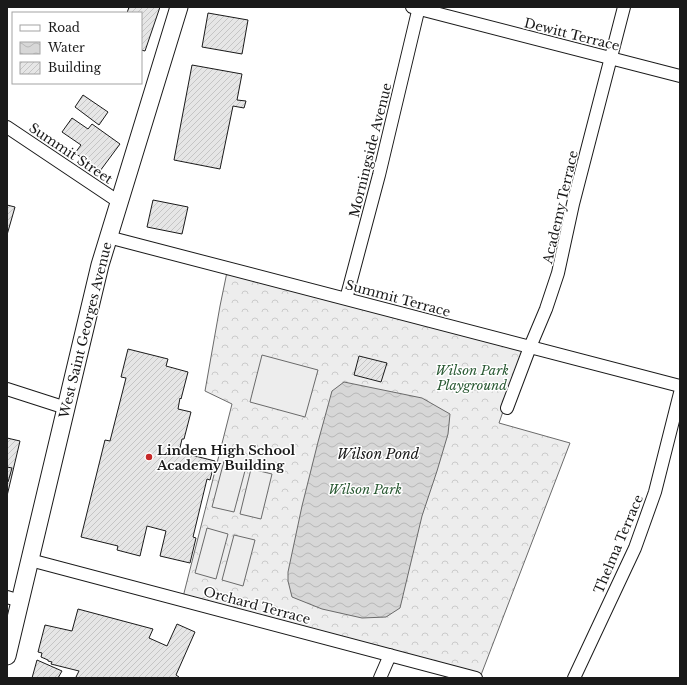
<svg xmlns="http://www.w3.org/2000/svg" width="687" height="685" font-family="'Libre Baskerville',serif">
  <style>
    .forest { fill: url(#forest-crowns); stroke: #6a6a6a }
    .built { fill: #ededed; stroke: #6a6a6a }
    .water { fill: url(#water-waves); stroke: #6a6a6a }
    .building { fill: url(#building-hatch); stroke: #1a1a1a }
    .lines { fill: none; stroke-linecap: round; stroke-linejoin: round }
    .street-casing { stroke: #1a1a1a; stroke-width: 14 }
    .secondary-casing { stroke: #1a1a1a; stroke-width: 19 }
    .street { stroke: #fff; stroke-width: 12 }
    .secondary { stroke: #fff; stroke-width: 17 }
    .poi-dot { fill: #c62828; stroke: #fff; stroke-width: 1.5 }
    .labels { text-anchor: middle; stroke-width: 3; stroke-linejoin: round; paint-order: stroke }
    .street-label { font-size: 13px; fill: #1a1a1a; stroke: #fff }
    .park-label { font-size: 13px; font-style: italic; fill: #2b5a34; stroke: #fff }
    .poi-label { font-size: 13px; font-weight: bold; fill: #1a1a1a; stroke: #fff; text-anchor: start }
    .water-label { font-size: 14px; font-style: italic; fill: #1a1a1a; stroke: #fff }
  </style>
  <defs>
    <pattern id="forest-crowns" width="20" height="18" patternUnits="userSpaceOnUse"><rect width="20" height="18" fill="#ededed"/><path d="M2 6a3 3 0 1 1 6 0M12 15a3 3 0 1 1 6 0" fill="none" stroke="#cbcbcb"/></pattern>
    <pattern id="water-waves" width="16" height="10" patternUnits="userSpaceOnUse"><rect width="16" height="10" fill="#d7d7d7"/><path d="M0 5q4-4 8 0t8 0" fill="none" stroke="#b8b8b8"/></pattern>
    <pattern id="building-hatch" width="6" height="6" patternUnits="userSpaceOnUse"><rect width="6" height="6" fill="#e6e6e6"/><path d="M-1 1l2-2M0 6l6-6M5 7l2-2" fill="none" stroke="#c5c5c5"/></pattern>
  </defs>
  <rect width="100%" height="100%" fill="#fff"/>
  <path class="forest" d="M227,272L525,348L499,423L570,443L481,675L183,597L232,404L205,391L220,306Z"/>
  <path class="built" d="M262,355L318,370L305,417L250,402Z
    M224,461L246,467L234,512L212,507Z
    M251,469L272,474L261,519L240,514Z
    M207,528L228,534L216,579L195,573Z
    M234,535L255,540L243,586L222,580Z"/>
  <path class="water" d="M344,382L422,398L450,414L448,434L437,471L422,516L400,608L386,617L362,618L322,609L292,597L288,581V572L302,506L318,442L332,391Z"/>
  <path class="building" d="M129,7H160L145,51L141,50V13H127Z
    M208,13L248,20L242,54L202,47Z
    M192,65L242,74L237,100L246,101L244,108L233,106L220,169L174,160Z
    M83,95L108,112L99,125L75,107Z
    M72,118L88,129L92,124L120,144L100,171L75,153L81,145L62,132Z
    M153,200L188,207L182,234L147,227Z
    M7,205L15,207L7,235Z
    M128,349L168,359L166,366L188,372L181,399L180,398L178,409L191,412L184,439H182L179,452L215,461L210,480L207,479L193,537L196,538L190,563L160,556L166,531L147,526L140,556L117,550L118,546L81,537L105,440L110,441L126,378L121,377Z
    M359,356L387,363L381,382L354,375Z
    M7,438L20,441L7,496Z
    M7,467L12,468L8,482H7Z
    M78,609L153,629L149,638L167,646L177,624L195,632L176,675L179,677L178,678H78L76,677L79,671L51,664L52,662L48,661V660L41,657L42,653L38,652L45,625L72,631Z
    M37,660L62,671L58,678H32Z"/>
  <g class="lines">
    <g class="street-casing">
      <path id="street" d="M412,7L680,76
        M7,127L119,202
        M108,237L680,386
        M346,299L379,175L419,7
        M7,389L66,408
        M507,408L530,347L546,309L558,273L573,204L624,7
        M30,560L476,678
        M7,597L20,601
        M380,678L390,655
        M574,678L635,548L655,492L680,393"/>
    </g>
    <g class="secondary-casing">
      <path id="secondary" d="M7,656L100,265L179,7"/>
    </g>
    <use href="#street" class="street"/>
    <use href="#secondary" class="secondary"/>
  </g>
  <circle class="poi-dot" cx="149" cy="457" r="4"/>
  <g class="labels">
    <g class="street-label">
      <text transform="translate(572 34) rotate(14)" y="5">Dewitt Terrace</text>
      <text transform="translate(370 150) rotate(-76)" y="5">Morningside Avenue</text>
      <text transform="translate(71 153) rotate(34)" y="5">Summit Street</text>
      <text transform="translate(560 207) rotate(-77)" y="5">Academy Terrace</text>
      <text transform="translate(398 298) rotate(15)" y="5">Summit Terrace</text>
      <text transform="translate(85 330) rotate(-76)" y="5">West Saint Georges Avenue</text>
      <text transform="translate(618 544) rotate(-67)" y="5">Thelma Terrace</text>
      <text transform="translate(257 605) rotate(15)" y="5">Orchard Terrace</text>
    </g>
    <g class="park-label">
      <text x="472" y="375">Wilson Park<tspan x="472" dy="15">Playground</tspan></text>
      <text x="365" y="494">Wilson Park</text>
    </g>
    <g class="poi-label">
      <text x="157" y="455">Linden High School<tspan x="157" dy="15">Academy Building</tspan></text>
    </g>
    <g class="water-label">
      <text x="378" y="459">Wilson Pond</text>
    </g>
  </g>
  <rect width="687" height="685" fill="none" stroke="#1a1a1a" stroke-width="16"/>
  <rect x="12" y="12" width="130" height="72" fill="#ffffff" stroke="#a3a3a3"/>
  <rect x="20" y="25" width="20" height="6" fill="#ffffff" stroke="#a3a3a3"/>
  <text x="48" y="32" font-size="12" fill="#1a1a1a">Road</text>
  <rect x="20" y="42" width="20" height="12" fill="url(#water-waves)" stroke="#a3a3a3"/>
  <text x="48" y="52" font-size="12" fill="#1a1a1a">Water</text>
  <rect x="20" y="62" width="20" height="12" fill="url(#building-hatch)" stroke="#a3a3a3"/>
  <text x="48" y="72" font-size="12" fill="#1a1a1a">Building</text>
</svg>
